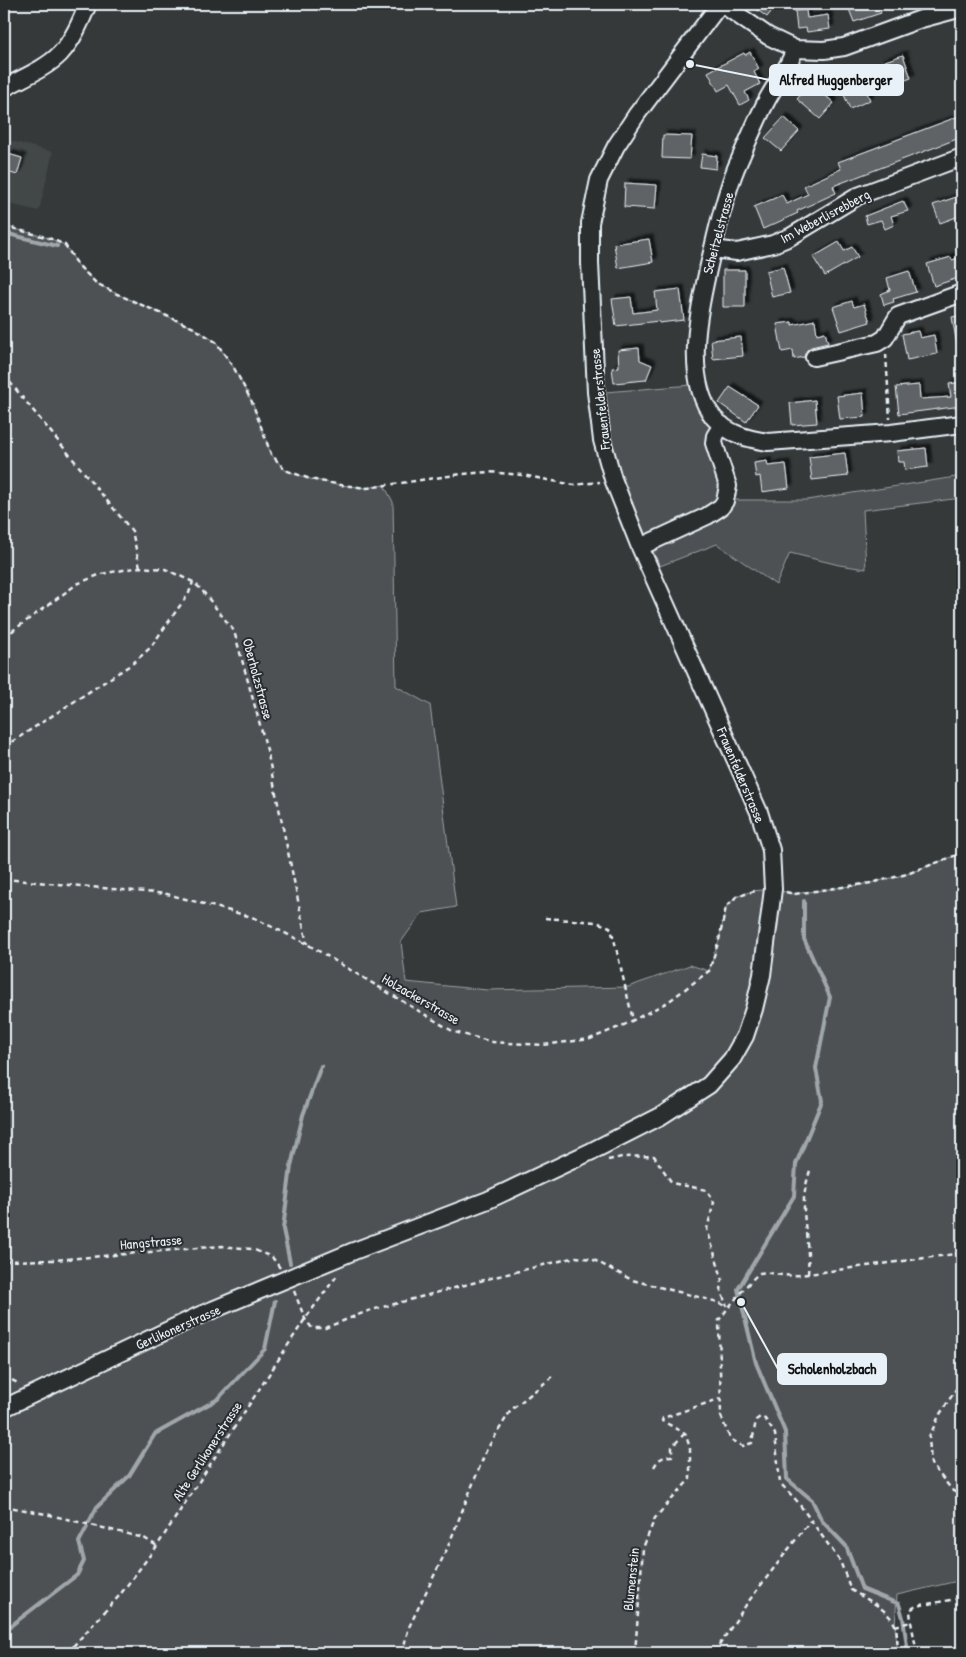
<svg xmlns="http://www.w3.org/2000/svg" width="966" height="1657" font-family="'Patrick Hand',sans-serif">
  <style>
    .built { fill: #424647 }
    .green { fill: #4d5152; stroke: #9aa1a5 }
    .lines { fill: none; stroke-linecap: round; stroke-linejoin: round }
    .stream { stroke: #a0a7ac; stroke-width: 4 }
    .building { fill: #5f6365; stroke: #e8f1f8; filter: url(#shadow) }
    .minor-casing { stroke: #e8f1f8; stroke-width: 20 }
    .path { stroke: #e8f1f8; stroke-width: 2.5; stroke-dasharray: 5 4; stroke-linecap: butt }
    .minor { stroke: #2a2d2e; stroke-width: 16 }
    .labels { text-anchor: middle; stroke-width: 4; stroke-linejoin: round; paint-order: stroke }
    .street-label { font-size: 14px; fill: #e8f1f8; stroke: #2a2d2e }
    .leader { fill: none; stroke: #e8f1f8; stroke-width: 2 }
    .callout-dot { fill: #e8f1f8; stroke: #2a2d2e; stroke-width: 2 }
    .callout { fill: #e8f1f8; stroke: #e8f1f8; stroke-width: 2 }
    .callout-label { font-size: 15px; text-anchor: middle; font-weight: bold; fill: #111 }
  </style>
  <defs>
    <filter id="shadow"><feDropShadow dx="4" dy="-4" stdDeviation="1" flood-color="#0009"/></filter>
  </defs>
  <rect width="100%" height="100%" fill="#35393a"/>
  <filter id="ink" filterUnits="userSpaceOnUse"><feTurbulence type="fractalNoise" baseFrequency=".02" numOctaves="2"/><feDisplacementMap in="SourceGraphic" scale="10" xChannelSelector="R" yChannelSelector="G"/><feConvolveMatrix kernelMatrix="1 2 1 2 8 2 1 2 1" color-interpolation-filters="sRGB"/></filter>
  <g filter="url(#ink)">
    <path class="built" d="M4,139L53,152L39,211L4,203Z"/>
    <path class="green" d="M4,226L49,238L65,245L78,265L96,283L117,294L194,328L216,342L234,368L252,402L271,454L285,470L310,479L341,485L367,488L384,485L393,502L396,686L430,705L456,907L422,913L401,942L406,982L487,990L628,987L690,965L709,971L719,940L726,907L736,897L752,891L773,889L794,894L871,883L907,874L962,853V1580L897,1595L895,1626L898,1653H4Z
      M692,385L713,427L725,484L723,500H807L962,476V498L863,510L866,569L839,565L790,553L776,585L717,544L660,566L632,505L609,439L605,392Z"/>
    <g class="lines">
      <path class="stream" d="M4,233L57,246
        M804,901V939L830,997L816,1068L822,1101L796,1164L794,1196L738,1289L756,1363L785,1432L787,1479L812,1500L822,1521L846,1546L862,1589L899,1604L903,1618L908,1653
        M290,1263L283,1229L291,1166L303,1115L321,1066
        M89,1522L97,1507L129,1476L155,1434L218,1399L265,1349L275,1301
        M4,1631L77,1575L84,1561L79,1542L87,1527"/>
    </g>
    <path class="building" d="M749,4H777L767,17Z
      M847,4H878L881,13L854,22Z
      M806,10L807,18L828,15L830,29L807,32L806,28L797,29L795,11Z
      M750,52L759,69L754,72L760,84L745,92L749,100L740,105L729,85L718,91L708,72L744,53L745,55Z
      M903,55L911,78L887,87L879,63Z
      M860,76L870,100L850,109L840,85Z
      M811,83L834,103L820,119L797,99Z
      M962,115V137L833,186L836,193L797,211L798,213L763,229L754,207L782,195L787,204L808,194L804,186L841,169L838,162Z
      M784,117L799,131L781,151L765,138Z
      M663,135L692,136L690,159L662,158Z
      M8,154L22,158L17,175L4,171Z
      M702,154L717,156L716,169L700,167Z
      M625,183L657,185L655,209L624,207Z
      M962,195V215L940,223L933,205Z
      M903,201L908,211L891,216L894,225L885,229L881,220L867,224L865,216Z
      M649,239L653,262L618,268L614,244Z
      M839,242L844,251L852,247L858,257L825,276L813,257Z
      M951,257L952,260L962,257V272L957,274L958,278L934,286L927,264Z
      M783,267L790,293L772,297L766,271Z
      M723,270H745V307H723Z
      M909,271L916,292L893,299L894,302L884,305L881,294L890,290L887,278Z
      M680,289L684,320L659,323V321L616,326L612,299L631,297L633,313L657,310L655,292Z
      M852,301L854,307L864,304L870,322L841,331L833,307Z
      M962,315V345H957L952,317Z
      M815,320L817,334L825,332L828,343L811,347L807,350L804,357L794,359L793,350L782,352L777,324L792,322V325Z
      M918,331L920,338L934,335L937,354L907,360L902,334Z
      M741,337L743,356L713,359L711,340Z
      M639,348L640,360L652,365L646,380L614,383L612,368L619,367L618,350Z
      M962,382V406L899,414L896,387L919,385L920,399L951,397L949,384Z
      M730,387L758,405L746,422L719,403Z
      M863,393L865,417L840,419L837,396Z
      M815,400L817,423L792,425L790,403Z
      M926,448L928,467L905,470L904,462H898L897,451Z
      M845,453L848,476L812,480L809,457Z
      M767,461L768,466L786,464L789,488L762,492L760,476L756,477L754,463Z"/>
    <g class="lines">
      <g class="minor-casing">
        <path id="minor" d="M722,4L768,36L795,49L824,50L844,47L921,19L962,8
          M795,49C789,68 775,84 766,102C755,123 746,146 736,168C726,193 719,222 713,248C702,295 680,376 714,418C728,434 748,439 768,442L891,433L962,424
          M4,88C22,78 45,69 60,54C73,40 81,21 88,4
          M713,249L737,252L773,244L790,237L858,196L962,157
          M814,357L877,343L885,338L898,316L962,293
          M640,547L707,516L721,507L725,501L728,486L714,443L715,436L722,425
          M4,1408L198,1316L354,1251L488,1200L592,1151L661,1116L709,1085L732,1059L745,1036L754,1009L762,975L773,889L771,850L759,812L640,547L613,479L602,440L596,392L590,263V223L599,180L616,146L637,114L720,4"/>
      </g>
      <path class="path" d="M4,226L49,238L65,245L78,265L96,283L117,294L194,328L216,342L234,368L252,402L271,454L285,470L310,479L341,485L367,488L462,474L489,472L522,475L574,485L600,482
        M886,354L890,419
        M4,375L132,531L140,567
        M4,637L77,584L101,574L140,567L165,569L193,582L201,589L234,631L267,750L307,944
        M4,747L132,664L150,648L189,593L193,582
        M4,879L167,894L252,917L307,944L454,1032L493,1042L543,1045L590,1039L624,1025L668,1002L709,971L719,940L726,907L736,897L758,890
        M786,892L794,894L871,883L907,874L962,853
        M545,918L596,922L610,927L614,939L633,1020
        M608,1160L622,1157L654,1156L672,1183L706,1190L714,1202L707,1229L722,1278L721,1292L727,1306
        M4,1261L54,1260L222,1246L252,1249L272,1257L280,1268
        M808,1274C810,1249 803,1224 804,1198C805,1187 808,1177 811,1167
        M294,1291L305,1319L312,1328H325L368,1311L495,1277L576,1257L592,1259L632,1280L718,1302L727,1307
        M4,1376L20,1384
        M962,1380L940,1414L929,1437L931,1464L953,1491L962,1495
        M654,1467C658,1459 663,1456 672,1456V1447L685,1433
        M4,1506L46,1514L144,1538L157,1546
        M895,1626L911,1622
        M67,1653L119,1596L157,1546L305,1319L339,1273
        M402,1653L409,1627L447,1549L486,1451L511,1410L552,1377
        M635,1653L643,1548L655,1518L690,1479V1448L685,1433L662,1421L663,1418L722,1398
        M714,1653L748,1602L810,1521
        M898,1653C897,1645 898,1633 895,1625C887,1608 866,1599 851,1590L840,1561L797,1501L780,1483L775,1434L765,1419L760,1417L756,1420L752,1443L743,1446L732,1440L728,1434L721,1416L719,1320C724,1313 754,1275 760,1273C767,1271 777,1275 784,1275C792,1276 800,1275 808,1274L962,1253
        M917,1653L911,1622L910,1610L916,1606L962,1598"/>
      <use href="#minor" class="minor"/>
    </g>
  </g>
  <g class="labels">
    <g class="street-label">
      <text transform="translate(825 216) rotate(-28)" y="5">Im Weberlisrebberg</text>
      <text transform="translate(718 233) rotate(-75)" y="5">Scheitzelstrasse</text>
      <text transform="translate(600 399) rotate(-96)" y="5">Frauenfelderstrasse</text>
      <text transform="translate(258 679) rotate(75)" y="5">Oberholzstrasse</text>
      <text transform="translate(741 775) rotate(67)" y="5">Frauenfelderstrasse</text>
      <text transform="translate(421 999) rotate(30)" y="5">Holzackerstrasse</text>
      <text transform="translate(151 1242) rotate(-5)" y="5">Hangstrasse</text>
      <text transform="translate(178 1327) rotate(-24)" y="5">Gerlikonerstrasse</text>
      <text transform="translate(207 1451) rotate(-57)" y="5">Alte Gerlikonerstrasse</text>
      <text transform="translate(631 1579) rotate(-84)" y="5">Blumenstein</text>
    </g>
  </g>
  <path class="leader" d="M690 64L770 80M741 1302L778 1369"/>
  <g class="callout-dot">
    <circle cx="690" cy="64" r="5"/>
    <circle cx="741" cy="1302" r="5"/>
  </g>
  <g class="callout">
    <rect x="770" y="65" width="133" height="30" rx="5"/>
    <rect x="778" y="1354" width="108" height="30" rx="5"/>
  </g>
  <g class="callout-label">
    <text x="836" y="85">Alfred Huggenberger</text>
    <text x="832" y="1374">Scholenholzbach</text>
  </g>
  <rect width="966" height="1657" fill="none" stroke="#2a2d2e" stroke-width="20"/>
  <rect x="10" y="10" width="946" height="1637" fill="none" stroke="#e8f1f8" stroke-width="2" filter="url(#ink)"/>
</svg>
